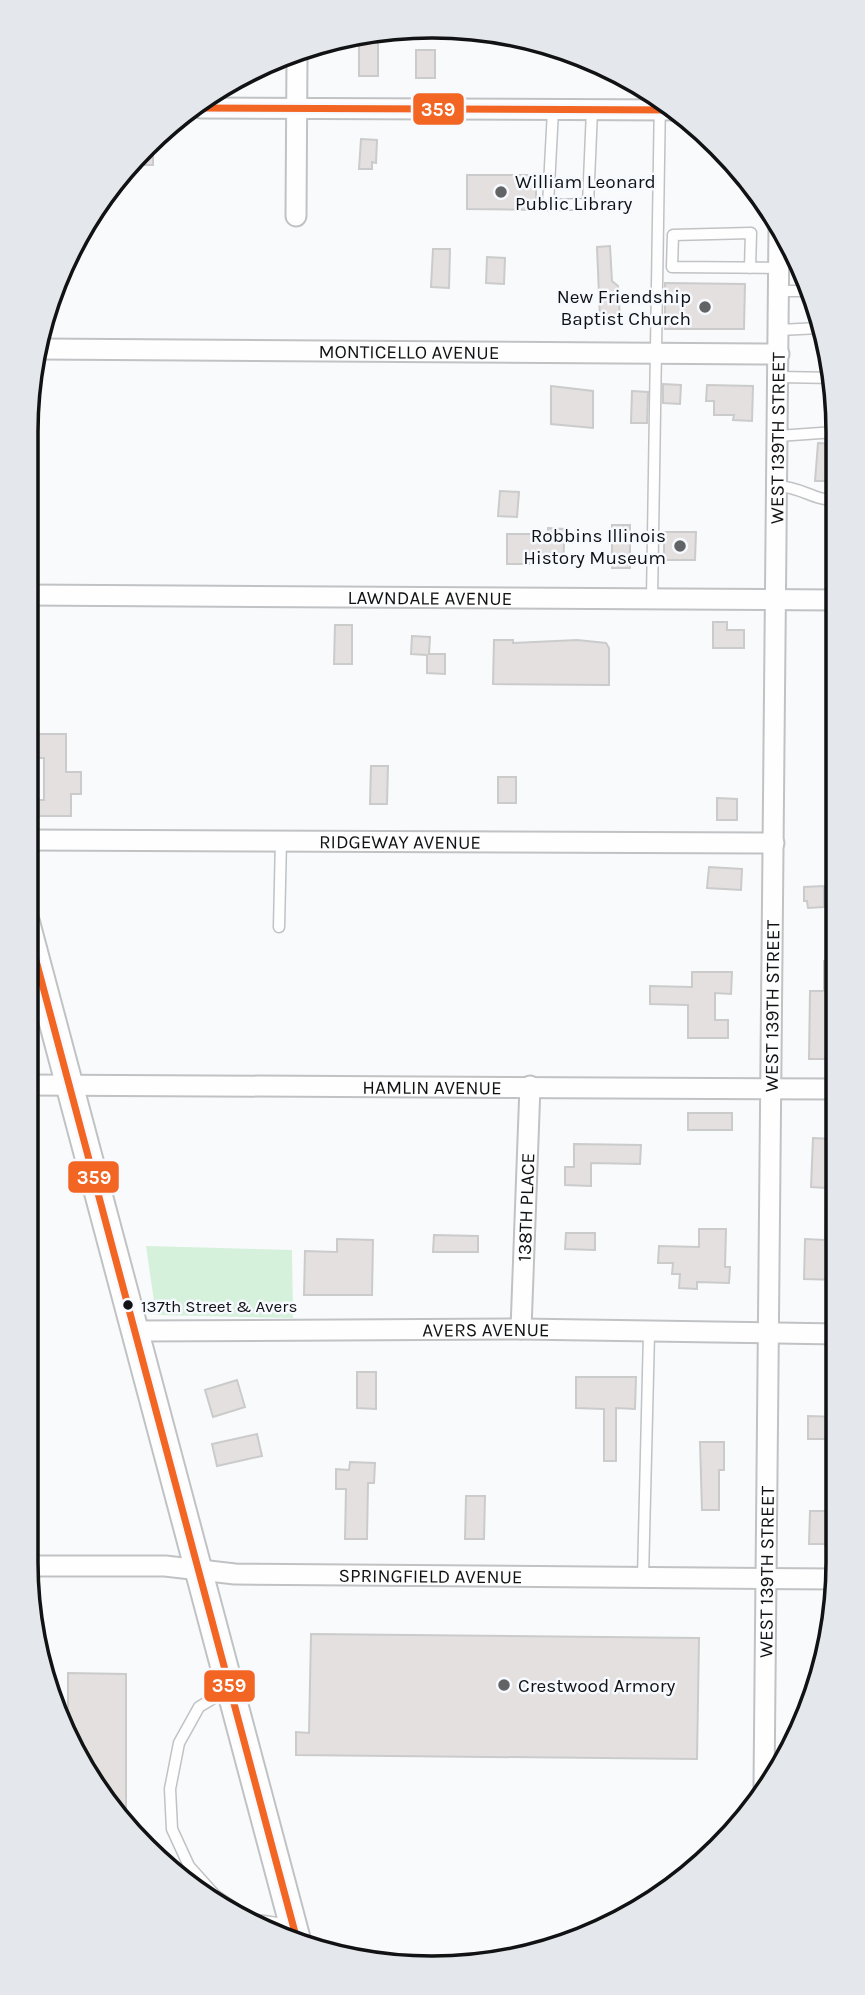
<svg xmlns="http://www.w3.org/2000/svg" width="865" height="1995" font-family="Karla,sans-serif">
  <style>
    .green { fill: #d5f0db }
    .building { fill: #e4e0e0; stroke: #cbcbcb; stroke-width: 2 }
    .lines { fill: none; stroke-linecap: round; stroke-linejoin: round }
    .lane-casing { stroke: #c0c2c4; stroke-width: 13 }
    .street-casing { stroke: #c0c2c4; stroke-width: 23 }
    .secondary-casing { stroke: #c0c2c4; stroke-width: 30 }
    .lane { stroke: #fefeff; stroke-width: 10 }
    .street { stroke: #fefeff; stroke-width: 19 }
    .secondary { stroke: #fefeff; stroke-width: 26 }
    .bus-1-casing { stroke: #f6f9fe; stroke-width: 12 }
    .bus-1 { stroke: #f26522; stroke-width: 7 }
    .poi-dot { fill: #626365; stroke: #f6f9fe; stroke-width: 2.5 }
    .bus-dot { fill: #111213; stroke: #f6f9fe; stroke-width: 2.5 }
    .labels { text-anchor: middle; stroke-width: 5; stroke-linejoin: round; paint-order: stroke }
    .bus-label { font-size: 17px; fill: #111213; stroke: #f6f9fe; text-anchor: start }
    .poi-label { font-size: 19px; fill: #111213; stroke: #f6f9fe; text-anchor: start }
    .street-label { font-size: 19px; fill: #111213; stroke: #f6f9fe }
    .rim { fill: none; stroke: #111213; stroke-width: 3.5 }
    .line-badge { stroke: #f6f9fe; stroke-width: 2.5 }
    .badge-label { font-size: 19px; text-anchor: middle; font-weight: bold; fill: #fff }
  </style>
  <rect width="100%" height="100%" fill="#f8fafc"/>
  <path class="green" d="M146,1246L292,1250L293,1318L156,1315Z"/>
  <path class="building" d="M359,41H378V76H359Z
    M416,50H435V78H416Z
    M361,139L377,140L376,163L372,162V169H359Z
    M153,145V165H127V164Z
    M467,175H536V210L467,209Z
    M610,246L612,281L618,286L620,318L600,319L597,247Z
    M433,249H450L449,288L431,287Z
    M487,257L505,258L504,284L486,283Z
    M665,283L745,284L744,329H665Z
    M663,384L681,385L680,404L663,403Z
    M707,385L753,386L752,421L733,420L734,415H714V401H706Z
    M551,386L593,391V428L551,424Z
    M632,391L648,392L647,423H631Z
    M818,443L835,444L836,481H815Z
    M500,491L519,492L517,517L498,516Z
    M612,525H630V568H612Z
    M548,528L565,529L563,562L534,561V564H507V534H548Z
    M664,532H696L695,560H664Z
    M713,622H727V630H744V648H713Z
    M335,625H352V664H334Z
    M412,636L430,637L429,654H445V674L427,673V655L411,654Z
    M494,640H513V643L577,640L606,643L609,648V685L493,684Z
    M34,734H66V772H81V794H71V816H38V800H44V758H34Z
    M371,766H388L387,804H370Z
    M498,777H516V803H498Z
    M717,798L737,799V820H717Z
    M709,867L742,869L741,890L707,888Z
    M824,886V907L808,908L807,901H804V887Z
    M837,960V1059H809L810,991H824V961Z
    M692,972H732L731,994L715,993V1020H728V1038H688V1005L650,1004V986L692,987Z
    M688,1113H732V1130H688Z
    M813,1138L833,1139L832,1175H838V1280L804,1279L805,1239L825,1240L826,1188L811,1187Z
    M574,1144L641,1145L640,1164L591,1163V1186L565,1185V1167H574Z
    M699,1229H726L725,1267H730L729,1283L697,1282V1289L679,1288L680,1274H672L673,1263H658L659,1246L699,1247Z
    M566,1233H595V1250L565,1249Z
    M434,1235L478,1236V1252H433Z
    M337,1239L373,1240L372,1295H304L305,1251L337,1252Z
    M357,1372H376V1409L357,1408Z
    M576,1377H636L635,1409L616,1408V1461H604V1409L576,1408Z
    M237,1380L245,1407L213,1417L205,1390Z
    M808,1416L838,1417V1439H808Z
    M257,1434L262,1456L217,1466L212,1444Z
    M700,1442H724V1470H719V1510H702Z
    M350,1462L375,1463L374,1483H368L367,1539H345L346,1489H336V1469L349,1470Z
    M466,1496H485L484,1539H465Z
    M810,1511H834L833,1544H809Z
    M311,1634L699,1638L697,1759L296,1755V1732L309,1733Z
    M68,1673L126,1674V1829L68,1728Z"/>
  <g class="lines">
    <g class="lane-casing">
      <path id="lane" d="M553,110L548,205L588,204L592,110
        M750,268L751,233L673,235L672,267L779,268
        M779,291H809
        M779,330L820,328
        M779,377L835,378
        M778,436L835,432
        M778,486C801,487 815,501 836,500
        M652,599L660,97
        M279,927L281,840
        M643,1577L649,1333
        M227,1690L199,1707L179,1743L170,1789L172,1829L189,1866L215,1895L250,1919L291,1925"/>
    </g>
    <g class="street-casing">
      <g id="street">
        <path d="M201,108L676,110"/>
        <path d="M296,216L297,56"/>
        <path id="s1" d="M40,349L779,354"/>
        <path id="s2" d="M26,595L836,600"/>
        <path id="s3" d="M26,840L774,843"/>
        <path id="s4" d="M26,1085L837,1089"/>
        <path id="s5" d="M521,1329L530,1086"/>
        <path id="s6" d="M136,1331L521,1329L838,1334"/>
        <path id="s7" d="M27,1566H165L235,1574L836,1579"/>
        <path id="s8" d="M764,1786L779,226"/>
      </g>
    </g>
    <g class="secondary-casing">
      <path id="secondary" d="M26,922L297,1940"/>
    </g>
    <use href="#lane" class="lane"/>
    <use href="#street" class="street"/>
    <use href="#secondary" class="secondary"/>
    <g class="bus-1-casing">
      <path id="bus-1" d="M201,108L676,110
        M26,923L297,1940"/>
    </g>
    <use href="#bus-1" class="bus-1"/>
  </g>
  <g class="poi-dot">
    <circle cx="501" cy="192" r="7"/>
    <circle cx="705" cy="307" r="7"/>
    <circle cx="680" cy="546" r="7"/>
    <circle cx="504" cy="1685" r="7"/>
  </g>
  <circle class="bus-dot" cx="128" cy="1305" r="6"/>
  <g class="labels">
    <g class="bus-label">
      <text x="141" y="1312">137th Street &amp; Avers</text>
    </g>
    <g class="poi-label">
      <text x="515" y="188">William Leonard<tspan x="515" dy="22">Public Library</tspan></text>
      <text x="691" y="303" text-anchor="end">New Friendship<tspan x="691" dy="22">Baptist Church</tspan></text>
      <text x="666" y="542" text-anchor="end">Robbins Illinois<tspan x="666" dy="22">History Museum</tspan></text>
      <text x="518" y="1692">Crestwood Armory</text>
    </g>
    <g class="street-label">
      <text dy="7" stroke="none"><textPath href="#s1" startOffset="369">MONTICELLO AVENUE</textPath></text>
      <text dy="7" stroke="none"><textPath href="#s8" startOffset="1348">WEST 139TH STREET</textPath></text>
      <text dy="7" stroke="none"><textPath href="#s2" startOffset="404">LAWNDALE AVENUE</textPath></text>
      <text dy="7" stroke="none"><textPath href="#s3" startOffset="374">RIDGEWAY AVENUE</textPath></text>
      <text dy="7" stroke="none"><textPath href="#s8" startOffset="780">WEST 139TH STREET</textPath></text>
      <text dy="7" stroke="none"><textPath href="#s4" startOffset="406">HAMLIN AVENUE</textPath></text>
      <text dy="7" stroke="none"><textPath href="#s5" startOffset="122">138TH PLACE</textPath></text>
      <text dy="7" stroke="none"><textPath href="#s6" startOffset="350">AVERS AVENUE</textPath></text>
      <text dy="7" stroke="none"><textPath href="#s8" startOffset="214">WEST 139TH STREET</textPath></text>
      <text dy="7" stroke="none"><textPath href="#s7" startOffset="404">SPRINGFIELD AVENUE</textPath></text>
    </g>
  </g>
  <path d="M0 0H865V1995H0ZM432 38H432A394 394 0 0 1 826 432V1562A394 394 0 0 1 432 1956H432A394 394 0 0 1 38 1562V432A394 394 0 0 1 432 38Z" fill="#e4e7eb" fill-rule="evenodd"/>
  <path class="rim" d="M432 38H432A394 394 0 0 1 826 432V1562A394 394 0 0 1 432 1956H432A394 394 0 0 1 38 1562V432A394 394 0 0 1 432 38Z"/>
  <g class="line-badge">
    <rect x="412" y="92" width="53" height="34" rx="7" fill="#f26522"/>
    <rect x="67" y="1160" width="53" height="34" rx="7" fill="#f26522"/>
    <rect x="203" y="1669" width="53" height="34" rx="7" fill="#f26522"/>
  </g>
  <g class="badge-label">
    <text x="438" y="116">359</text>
    <text x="94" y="1184">359</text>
    <text x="229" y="1692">359</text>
  </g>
</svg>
